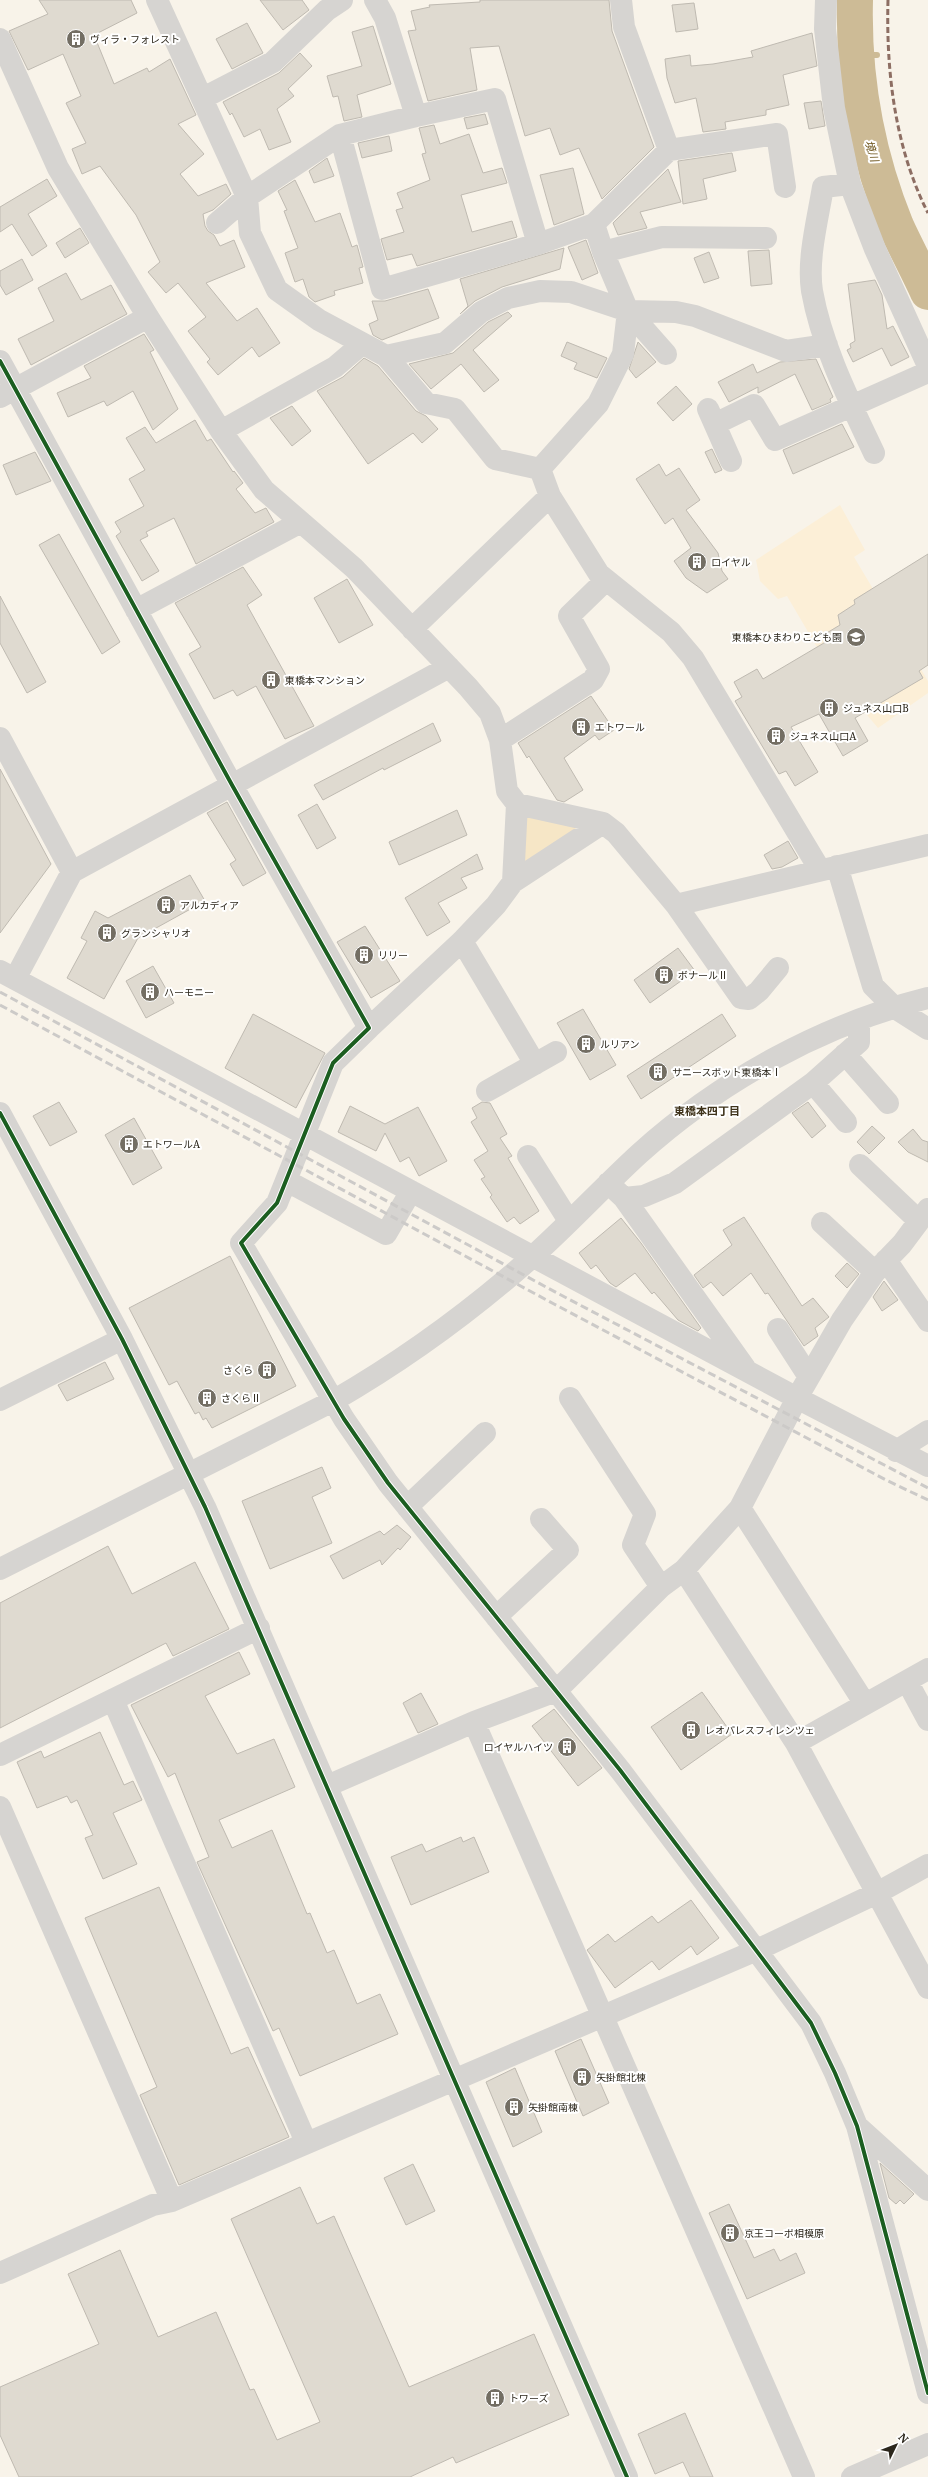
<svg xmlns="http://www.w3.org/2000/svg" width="928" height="2477" font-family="'Noto Serif','Noto Sans JP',serif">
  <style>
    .built { fill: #fcefd7 }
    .green { fill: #f6e6c6 }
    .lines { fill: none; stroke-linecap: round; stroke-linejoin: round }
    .stream { stroke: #cdbb96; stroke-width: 6 }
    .river { stroke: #cdbb96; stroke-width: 36 }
    .building { fill: #dfdad0; stroke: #bfbab1 }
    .minor { stroke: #d6d4d1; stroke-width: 22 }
    .rail { stroke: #cccac8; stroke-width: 3; stroke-dasharray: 8 4; stroke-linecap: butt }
    .quiet { stroke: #8d6e63; stroke-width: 3; stroke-dasharray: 6 3; stroke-linecap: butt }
    .cycleway-casing { stroke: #fff; stroke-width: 6 }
    .cycleway { stroke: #1b5e20; stroke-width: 4 }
    .labels { text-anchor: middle; stroke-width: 4; stroke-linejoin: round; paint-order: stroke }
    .poi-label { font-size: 10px; fill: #2b261b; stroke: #fff; text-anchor: start }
    .water-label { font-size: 11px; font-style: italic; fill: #6a5117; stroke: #fff }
    .neighbourhood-label { font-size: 11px; font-weight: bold; fill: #3e321a; stroke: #fff }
  </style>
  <rect width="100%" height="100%" fill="#f8f3e9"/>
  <path class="built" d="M840,505L865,550L854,557L928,681V693L878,728L834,676L787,596L778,599L760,581L756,560Z"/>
  <path class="green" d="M527,815L579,826L523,865Z"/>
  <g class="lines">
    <path class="stream" d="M857,55H877"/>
    <path class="river" d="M855,0C853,77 867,155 896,226C906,248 918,270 928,292"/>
  </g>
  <path class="building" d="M39,0H131L137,13L94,35L114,84L147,68L149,72L170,59L196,115L178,124L204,154L180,174L198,196L226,184L231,194L213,210L203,214L205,226L208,231L214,235L220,246L234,240L245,267L206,283L237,321L257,308L280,343L259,357L252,347L218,375L207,362L210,359L188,331L206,317L178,283L166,293L148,272L160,262L136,215L100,166L82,174L72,149L86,143L66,103L81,96L63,54L28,70L9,31L48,14Z
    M260,0H302L309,10L283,30Z
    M480,0H609L612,31L654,147L602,199L579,148L560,155L550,128L525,136L499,46L470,48L477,90L428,101L408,31L416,30L411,11L430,7L429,5L480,2Z
    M694,3L698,29L676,32L672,5Z
    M247,23L263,53L232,69L216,39Z
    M373,26L391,84L357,95L362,117L344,121L338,96L333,97L327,76L362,66L352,32Z
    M812,33L817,66L783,75L789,105L766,110V115L725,122L726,129L703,132L696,98L675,103L667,78L665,59L690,55L691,66L713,64L753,57L751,51Z
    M300,53L312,66L288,89L294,96L277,109L291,142L269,150L260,129L244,137L232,113L230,115L223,102L279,73Z
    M821,101L825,126L809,129L804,103Z
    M485,114L488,124L467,129L464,118Z
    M434,125L440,144L469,134L483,173L502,168L507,183L461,195L472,232L512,221L517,237L417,266L412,254L387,260L381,239L404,232L396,210L403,208L397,193L430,180L422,154L426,153L419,128Z
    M389,136L392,151L362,158L358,143Z
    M732,153L736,171L703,179L707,199L683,204L678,161Z
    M327,158L334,176L314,183L309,171Z
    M573,168L584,214L554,225L540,175Z
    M668,169L681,202L640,212L647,228L618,235L613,223Z
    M47,179L57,196L28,214L47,246L32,256L12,224L0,232V207Z
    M295,180L315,222L340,213L352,247L357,245L363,267L359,268L363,283L334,291L335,295L315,302L309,297L303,279L295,282L285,253L298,248L284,211L287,210L278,191Z
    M80,228L89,243L65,258L56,243Z
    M586,240L598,273L582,280L568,247Z
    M564,248L560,269L502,287L475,301L460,314L468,306L460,279Z
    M769,250L772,284L751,286L748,251Z
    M709,252L719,278L704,283L694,258Z
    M22,259L33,280L6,295L0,285V271Z
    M66,273L81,300L111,285L127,314L31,365L18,339L54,321L38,288Z
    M875,280L882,295L887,329L893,326L909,357L891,366L882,348L853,362L847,350L851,348L850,344L855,341L848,284Z
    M428,289L439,318L382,340L373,335L369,324L378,320L372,301H385Z
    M508,312L512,316L473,350L499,380L484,392L461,364L431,389L409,364L453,353L488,322Z
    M144,334L154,350L150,352L178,409L153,430L133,391L107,406L104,401L68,417L57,393L91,378L84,366Z
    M567,342L607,358L597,378L574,369L577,363L561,356Z
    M638,342L656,362L636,378L629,369Z
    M364,358L378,366L416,411L426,416L438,429L422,443L413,433L368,464L317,391L343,377Z
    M816,359L833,397L830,399L831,402L812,410L795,374L758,393V387L729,402L718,382L753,364L757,373L780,362Z
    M676,386L692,404L673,421L657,403Z
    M292,406L311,431L292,446L270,418Z
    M195,420L207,441L211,439L233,472L234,471L243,483L236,489L255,513L266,508L274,522L196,564L174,518L146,532L148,536L140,540L159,571L142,581L116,536L121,532L115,522L144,506L129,479L145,470L126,438L145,427L156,443Z
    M842,424L854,447L793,474L783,450Z
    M712,449L722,470L715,473L705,452Z
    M35,452L51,481L16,495L3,465Z
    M659,464L666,476L679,468L700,500L686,510L718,553L722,571L728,579L707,593L686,578L674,561L691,548L673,518L665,524L636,479Z
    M59,534L120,642L102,654L39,545Z
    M928,554V665L919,671L923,678L855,718L868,741L843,756L819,714L791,727L818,772L795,786L786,771L779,774L735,701L742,697L734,682L757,669L763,679L829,640L825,634L840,625L838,615L855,604L854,600Z
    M243,567L262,595L247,605L314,726L285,739L256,686L237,696L233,690L214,699L189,654L201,647L175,603Z
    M347,579L373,625L339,643L314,598Z
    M0,596L46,682L27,693L0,643Z
    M591,696L614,730L599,740L595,735L564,758L583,790L564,802L557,800L529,756L527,758L518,743Z
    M433,723L441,741L384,770L383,768L323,800L314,785Z
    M0,769L51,864L0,933Z
    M227,802L266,873L243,886L230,864L236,860L207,813Z
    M317,804L336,838L317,849L298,815Z
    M457,810L467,835L399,865L389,842Z
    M788,841L798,858L782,867L772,869L764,855Z
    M477,854L483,869L461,878L467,888L438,903L450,922L427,936L405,898Z
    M190,875L205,901L138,938L104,999L67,978L87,941L81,938L95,911L108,918Z
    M365,926L400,981L371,998L337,942Z
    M678,948L695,971L650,1003L634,980Z
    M153,966L174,1003L146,1018L126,981Z
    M583,1009L616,1065L590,1080L557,1023Z
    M253,1014L325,1053L296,1108L225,1068Z
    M722,1014L736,1036L641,1099L627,1076Z
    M59,1102L77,1132L50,1146L33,1116Z
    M482,1102L490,1103L507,1134L500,1138L512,1156L508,1158L539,1211L520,1224L514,1217L507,1222L490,1197L492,1195L481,1179L485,1177L474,1160L488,1151L471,1122L477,1118L472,1108Z
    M808,1102L826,1126L812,1138L792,1113Z
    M350,1106L385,1124L418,1107L447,1161L419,1176L409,1157L400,1162L385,1133L376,1151L338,1132Z
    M134,1118L162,1168L133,1185L105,1135Z
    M872,1126L885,1138L869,1154L857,1142Z
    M913,1129L922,1140L928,1142V1162L908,1152L898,1142Z
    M744,1217L802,1306L813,1298L829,1317L815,1328L818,1336L804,1346L768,1293L765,1294L751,1273L723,1296L711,1282L703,1288L694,1275L732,1245L723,1230Z
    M621,1218L641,1243L701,1328L698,1331L678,1320L654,1292L652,1294L635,1273L616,1287L610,1283L596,1265L591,1269L579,1253Z
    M230,1256L296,1386L212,1428L206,1418L203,1420L199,1412L195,1414L177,1381L169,1385L129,1308Z
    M847,1263L859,1274L847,1288L835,1276Z
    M884,1281L898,1300L882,1311L873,1297Z
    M105,1362L114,1379L67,1401L58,1385Z
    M322,1467L331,1488L312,1497L332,1543L270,1569L242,1501Z
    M397,1525L411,1537L400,1550L398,1548L382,1565L380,1560L343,1579L330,1556L380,1531L384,1535Z
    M108,1546L132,1594L195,1562L229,1629L173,1656L166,1643L0,1728V1603Z
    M239,1652L250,1674L205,1696L237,1754L274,1739L295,1787L219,1820L232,1848L272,1830L307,1914L310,1913L327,1953L334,1950L357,2004L380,1994L398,2034L300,2076L279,2028L273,2031L197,1862L209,1857L175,1773L168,1777L131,1705Z
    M702,1692L732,1734L681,1770L651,1727Z
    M421,1693L438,1724L418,1733L403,1703Z
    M554,1709L602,1768L578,1786L532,1726Z
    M100,1732L124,1785L133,1781L142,1800L113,1813L137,1864L103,1879L85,1838L93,1835L77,1800L71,1803L67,1796L37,1808L17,1762L41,1751L44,1758Z
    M461,1837L463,1842L474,1837L489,1872L411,1905L391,1857L422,1844L426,1852Z
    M159,1887L231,2054L248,2047L289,2137L179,2185L140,2095L157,2087L85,1918Z
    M691,1900L719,1938L697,1955L691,1946L659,1970L652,1961L615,1988L587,1950L608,1934L615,1942L652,1916L658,1923Z
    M581,2039L609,2103L583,2116L555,2051Z
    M515,2068L542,2132L513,2147L486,2082Z
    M880,2163L914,2194L904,2204L900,2200L896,2204L889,2198Z
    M413,2164L435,2211L406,2225L384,2178Z
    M300,2187L317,2224L334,2216L409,2387L534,2334L569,2415L456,2463L453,2457L410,2477H19L0,2435V2387L99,2344L68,2274L120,2250L158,2337L216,2312L250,2390L254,2389L277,2440L320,2422L231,2219Z
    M729,2204L754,2258L774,2249L780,2261L796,2253L805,2273L747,2299L709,2213Z
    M685,2413L713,2477H690L683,2462L655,2474L638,2434Z"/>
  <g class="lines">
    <path class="minor" d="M157,0L247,197L250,233L277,290L319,320L386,356L426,403L455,409L495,459L540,469
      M375,0L385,18L416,116
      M826,0L825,29L834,108L850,184L875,249L928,366
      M0,39L58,168L148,317L221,431L264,490L354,568L468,687L490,713L500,740L507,791L517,804L603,823L616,833L676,905L928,845
      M203,98L273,62L327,10L342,0
      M340,135L382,289L538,244L594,224L669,150L624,27L621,0
      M669,150L777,134L785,187
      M850,184L823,187C818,218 807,259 812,291C822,347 850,402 874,453
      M217,223L247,197L340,135L416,116L495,99L538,244
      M594,224L603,252L628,311L676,312L695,316L786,351L827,345
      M603,252L662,237L766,238
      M386,356L445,343L481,312L508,298L540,291L571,292L628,311L666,354
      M0,361L232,785L369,1028L333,1063L277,1203L241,1243L344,1419L388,1483L620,1770L811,2023L835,2073L857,2126L928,2393
      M0,397L148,317
      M708,409L731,461
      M715,424L754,405L775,440L928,372
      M221,431L335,367L362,344
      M540,469L550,496L599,574L671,632L693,658L820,870
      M540,469L598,404L623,354L628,311
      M136,610L301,522
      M412,629L550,496
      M0,738L72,872L15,979
      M500,740L593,680L599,669L569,616L605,581
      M837,866L873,986L895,1008L928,1029
      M72,872L449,667
      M513,882L603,823
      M676,905L741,998L749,999L759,991L778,968
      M462,941L535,1064
      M0,971L797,1398L928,1466
      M369,1028L462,941L496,905L513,882L517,804
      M845,1054L888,1103
      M813,1083L846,1122
      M487,1091L556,1052
      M0,1113L122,1339L205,1507L627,2477
      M528,1156L569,1221
      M860,1165L919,1221
      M287,1181L386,1234L411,1191
      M608,1183L624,1198L644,1196L675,1183L813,1083L859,1042V1020
      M624,1198L745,1368
      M822,1223L875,1272
      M886,1260L928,1321
      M778,1329L809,1377
      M570,1398L645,1514L633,1545L661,1587
      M0,1400L122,1339
      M896,1451L928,1431
      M407,1507L485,1433
      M740,1508L865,1704
      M0,1569L333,1401C404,1360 469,1313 531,1258C568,1225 602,1188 639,1154C720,1081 821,1025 928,998
      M684,1570L796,1743L928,1988
      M496,1617L568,1550L541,1519
      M907,1681L928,1720
      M113,1700L306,2142
      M474,1722L804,2477
      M796,1743L928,1669
      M0,1755L259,1628
      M327,1786L474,1722L556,1691L661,1587L684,1570L740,1508L797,1398L842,1320L875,1272L902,1244L928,1209
      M0,1807L172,2201
      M857,2126L928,2190
      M0,2273L153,2205L172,2201L757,1950L877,1893L928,1865
      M852,2477L928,2444"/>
    <path class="rail" d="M0,992L559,1294L928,1488
      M0,1005L554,1304L888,1481L928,1500"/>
    <path class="quiet" d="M888,0C886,72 895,148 928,213"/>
    <g class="cycleway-casing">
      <path id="cycleway" d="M0,361L232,785L369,1028L333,1063L277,1203L241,1243L344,1419L388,1483L620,1770L811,2023L835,2073L857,2126L928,2393
        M0,1113L122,1339L205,1507L627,2477"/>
    </g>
    <use href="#cycleway" class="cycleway"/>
  </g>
  <defs>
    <g id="building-disc" transform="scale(1)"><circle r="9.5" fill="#736e63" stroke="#fff"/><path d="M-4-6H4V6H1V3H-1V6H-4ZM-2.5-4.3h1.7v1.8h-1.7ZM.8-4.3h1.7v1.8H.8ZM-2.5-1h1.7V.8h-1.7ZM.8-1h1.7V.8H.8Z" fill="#fff"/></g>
    <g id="school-disc" transform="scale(1)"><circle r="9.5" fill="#736e63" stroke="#fff"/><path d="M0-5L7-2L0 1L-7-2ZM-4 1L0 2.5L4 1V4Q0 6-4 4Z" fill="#fff"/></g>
  </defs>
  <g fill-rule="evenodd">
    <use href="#building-disc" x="76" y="39"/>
    <use href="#building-disc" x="697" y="562"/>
    <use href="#school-disc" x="856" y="637"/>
    <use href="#building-disc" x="271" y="680"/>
    <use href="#building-disc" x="829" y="708"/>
    <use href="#building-disc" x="581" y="727"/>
    <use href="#building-disc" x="776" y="736"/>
    <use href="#building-disc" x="166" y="905"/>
    <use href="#building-disc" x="107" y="933"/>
    <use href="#building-disc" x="364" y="955"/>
    <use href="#building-disc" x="664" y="975"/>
    <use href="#building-disc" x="150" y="992"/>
    <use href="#building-disc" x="586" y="1044"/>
    <use href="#building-disc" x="658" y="1072"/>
    <use href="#building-disc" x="129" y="1144"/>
    <use href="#building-disc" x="267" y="1370"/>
    <use href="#building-disc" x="207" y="1398"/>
    <use href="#building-disc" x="691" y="1730"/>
    <use href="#building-disc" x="567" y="1747"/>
    <use href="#building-disc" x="582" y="2077"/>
    <use href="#building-disc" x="514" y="2107"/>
    <use href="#building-disc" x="730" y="2233"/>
    <use href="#building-disc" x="495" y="2398"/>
  </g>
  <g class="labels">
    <g class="poi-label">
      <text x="90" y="43">ヴィラ・フォレスト</text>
      <text x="711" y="566">ロイヤル</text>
      <text x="842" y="641" text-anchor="end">東橋本ひまわりこども園</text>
      <text x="285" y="684">東橋本マンション</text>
      <text x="843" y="712">ジュネス山口B</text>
      <text x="595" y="731">エトワール</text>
      <text x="790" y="740">ジュネス山口A</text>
      <text x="180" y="909">アルカディア</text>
      <text x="121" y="937">グランシャリオ</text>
      <text x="378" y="959">リリー</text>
      <text x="678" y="979">ボナールⅡ</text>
      <text x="164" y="996">ハーモニー</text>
      <text x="600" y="1048">ルリアン</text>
      <text x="672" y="1076">サニースポット東橋本Ⅰ</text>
      <text x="143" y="1148">エトワールA</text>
      <text x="253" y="1374" text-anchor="end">さくら</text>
      <text x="221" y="1402">さくらⅡ</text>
      <text x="705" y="1734">レオパレスフィレンツェ</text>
      <text x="553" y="1751" text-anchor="end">ロイヤルハイツ</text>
      <text x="596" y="2081">矢掛館北棟</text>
      <text x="528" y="2111">矢掛館南棟</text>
      <text x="744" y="2237">京王コーポ相模原</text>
      <text x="509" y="2402">トワーズ</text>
    </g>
    <g class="water-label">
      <text transform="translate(872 151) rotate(74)" y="4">境川</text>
    </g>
    <g class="neighbourhood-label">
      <text x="707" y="1115">東橋本四丁目</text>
    </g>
  </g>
  <g transform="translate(896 2445) rotate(47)" stroke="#ffffff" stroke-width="3" paint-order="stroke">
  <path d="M0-3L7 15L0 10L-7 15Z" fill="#2b261b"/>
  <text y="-6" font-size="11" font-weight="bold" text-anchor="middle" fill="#2b261b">N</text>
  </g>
</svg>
